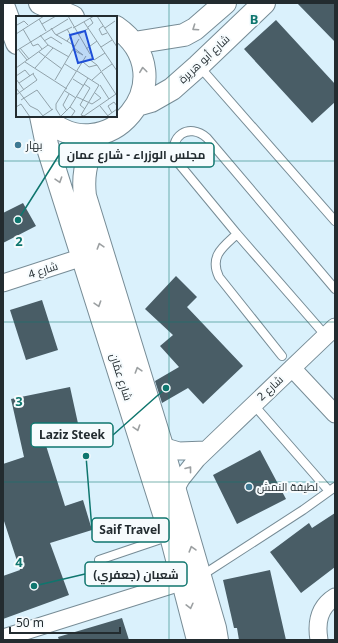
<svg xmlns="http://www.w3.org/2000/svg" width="338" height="643" font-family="'Noto Sans',Cairo,sans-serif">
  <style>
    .building { fill: #495d66 }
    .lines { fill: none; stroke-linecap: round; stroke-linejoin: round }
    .lane-casing { stroke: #778c96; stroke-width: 10 }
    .street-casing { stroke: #778c96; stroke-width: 19 }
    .secondary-casing { stroke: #778c96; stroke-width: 24 }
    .lane { stroke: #fff; stroke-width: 8 }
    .street { stroke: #fff; stroke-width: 17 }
    .secondary { stroke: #fff; stroke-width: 22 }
    .oneway { stroke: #9ca0a2 }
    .grid { fill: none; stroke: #0f766e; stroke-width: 1; stroke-opacity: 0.55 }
    .poi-dot { fill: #3f7992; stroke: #f6fbfd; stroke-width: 1.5 }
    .labels { text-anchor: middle; stroke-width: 4; stroke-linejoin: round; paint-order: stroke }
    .street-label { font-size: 11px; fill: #232c30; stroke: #f6fbfd }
    .poi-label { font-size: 11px; fill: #232c30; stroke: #f6fbfd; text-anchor: start }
    .inset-road { fill: none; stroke: #91a2aa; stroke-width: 1 }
    .view { fill: #1d4ed8; fill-opacity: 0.15; stroke: #1d4ed8; stroke-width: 2 }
    .inset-edge { fill: none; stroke: #232c30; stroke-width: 2 }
    .grid-label { font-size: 13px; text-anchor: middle; font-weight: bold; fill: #0f766e; stroke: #f6fbfd; stroke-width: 4; stroke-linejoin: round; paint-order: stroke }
    .leader { fill: none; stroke: #0f766e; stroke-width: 1.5 }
    .callout-dot { fill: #0f766e; stroke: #f6fbfd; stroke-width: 1.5 }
    .callout { fill: #f6fbfd; stroke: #0f766e; stroke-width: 1.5 }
    .callout-label { font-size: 12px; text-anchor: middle; font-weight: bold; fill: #232c30 }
  </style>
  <rect width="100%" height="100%" fill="#daf1fc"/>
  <path class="building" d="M297,3H335V42Z
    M276,20L335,84V102L312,123L244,49Z
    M23,203L36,226L3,243V213Z
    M176,276L197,297L187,307L243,366L203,404L188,388L162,403L155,381L179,367L160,346L173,335L145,309Z
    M42,300L58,350L26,360L10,310Z
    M70,387L79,428L43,436L65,506L83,500L92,530L50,543L69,595L3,619V576L20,570L3,518V464L24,457L11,399Z
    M260,450L286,499L237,524L213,475Z
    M335,513V567L301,593L270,552L309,523L312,528Z
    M270,570L286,640H239L237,628H234L223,580Z
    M122,618L129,640H59L58,637Z"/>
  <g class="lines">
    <g class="lane-casing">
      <path id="lane" d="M199,66L335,221
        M237,234C223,247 209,256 219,277L282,356
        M326,336L237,234L175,159C168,136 189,122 207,138L335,289
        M253,404L329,491
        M99,560L170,536
        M201,576L303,510L335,487"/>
    </g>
    <g class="street-casing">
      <path id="street" d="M3,283L83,257
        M292,368L335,414
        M162,446L179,451L206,450
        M175,490L181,479L197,459L335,327
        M3,638L184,581
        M319,640C316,622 319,607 335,597"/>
    </g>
    <g class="secondary-casing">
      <path id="secondary" d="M40,3L73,17
        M3,5L17,43
        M134,43L184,35L195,29L225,3
        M137,105L151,101L172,89L198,66L264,3
        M41,116L47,145L171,536L198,640
        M43,116C106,177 189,78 116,27
        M102,133C87,152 82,172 85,196L162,446L215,628L217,640"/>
    </g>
    <use href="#lane" class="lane"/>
    <use href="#street" class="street"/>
    <use href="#secondary" class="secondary"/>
  </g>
  <defs><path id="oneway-chevron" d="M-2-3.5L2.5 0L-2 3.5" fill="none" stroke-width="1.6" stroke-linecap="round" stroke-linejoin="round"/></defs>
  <g class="oneway">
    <use href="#oneway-chevron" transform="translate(195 28) rotate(146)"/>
    <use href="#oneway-chevron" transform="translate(143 70) rotate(-97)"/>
    <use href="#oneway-chevron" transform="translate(59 180) rotate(72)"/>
    <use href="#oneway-chevron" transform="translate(100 246) rotate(-107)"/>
    <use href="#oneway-chevron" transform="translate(98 304) rotate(72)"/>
    <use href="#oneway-chevron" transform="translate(138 370) rotate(-107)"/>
    <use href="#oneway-chevron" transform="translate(137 428) rotate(72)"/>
    <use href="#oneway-chevron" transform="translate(189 469) rotate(-52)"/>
    <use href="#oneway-chevron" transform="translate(192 549) rotate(-106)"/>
    <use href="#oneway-chevron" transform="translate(190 606) rotate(76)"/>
  </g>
  <path class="grid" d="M169,3V640M3,161H335M3,322H335M3,482H335"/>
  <g class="poi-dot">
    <circle cx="18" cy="145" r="4"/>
    <circle cx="249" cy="487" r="4"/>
  </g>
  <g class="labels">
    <g class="street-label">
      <text transform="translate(204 59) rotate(-43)" y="4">شارع أبو هريرة</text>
      <text transform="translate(43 270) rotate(-18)" y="4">شارع 4</text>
      <text transform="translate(121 377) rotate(72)" y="4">شارع عمّان</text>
      <text transform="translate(270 388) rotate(-43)" y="4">شارع 2</text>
    </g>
    <g class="poi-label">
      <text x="26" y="149">بهار</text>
      <text x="257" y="491">لطيفة النمش</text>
    </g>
  </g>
  <g transform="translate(16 16)">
    <rect width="101" height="101" fill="#daf1fc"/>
    <path class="inset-road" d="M52,0L74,38M81,0L101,31M23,3L30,15M68,6L101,55M26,8L40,0M1,9L8,5L12,9M87,10L83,13L86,19L91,17M72,11L77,7L74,2M35,12L39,18L59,30M57,12L78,0M89,12L99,5M7,13L17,30L22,28L26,33M0,18L28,0M24,19L32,29L53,41M40,19L56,11M62,19L73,12M28,25L35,21L46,28M51,25L55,20L51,13M85,31L96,24M4,32L13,43M2,33L11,44M70,33L81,25M57,34L67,39L58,32M0,35L52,3M23,36L46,53M73,43L81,49L101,80M78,44L89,37M9,46L51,73M67,46L73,51L81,49M49,48L60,55M0,52L32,29M19,52L37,32M61,55L83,69M86,55L96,48M0,60L9,54L14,60M0,63L8,74M57,63L68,70M39,64L63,23M76,64L85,56M3,67L18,57M68,68L74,72L64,89L69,93M84,69L93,83M0,72L14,90L22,94L27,100M49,75L60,82M0,79L21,64L17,58M61,81L76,88L85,82L79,77M5,84L21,74L36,94M84,90L92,100M0,91L5,88L14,101M54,91L59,95L55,101M51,95L47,89L53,78M96,97L92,90L98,86L101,90M65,99L68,100L100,78M65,99L83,69M45,100L54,91L72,62M25,101L37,93M45,101L40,93V88L70,40M90,101L101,93"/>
    <path class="view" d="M69,15L77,43L62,47L54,19Z"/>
    <rect width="101" height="101" class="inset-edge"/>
  </g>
  <g class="grid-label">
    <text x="254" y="24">B</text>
    <text x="19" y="246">2</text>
    <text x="19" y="406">3</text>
    <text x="19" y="567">4</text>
  </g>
  <path class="leader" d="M18 220L59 155M166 388L113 435M86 456L92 530M34 586L85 574"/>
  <g class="callout-dot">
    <circle cx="18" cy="220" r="4"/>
    <circle cx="166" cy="388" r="4"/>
    <circle cx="86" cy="456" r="4"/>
    <circle cx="34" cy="586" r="4"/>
  </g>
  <g class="callout">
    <rect x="59" y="143" width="155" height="24" rx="4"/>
    <rect x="31" y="423" width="82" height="24" rx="4"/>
    <rect x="92" y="518" width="77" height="24" rx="4"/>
    <rect x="85" y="562" width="102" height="24" rx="4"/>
  </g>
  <g class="callout-label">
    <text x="136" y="159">مجلس الوزراء - شارع عمان</text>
    <text x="72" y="439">Laziz Steek</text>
    <text x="130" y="534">Saif Travel</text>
    <text x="136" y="579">شعبان (جعفري)</text>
  </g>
  <rect width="338" height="643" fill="none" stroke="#232c30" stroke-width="8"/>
  <path d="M10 627v6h110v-6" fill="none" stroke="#232c30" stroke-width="2"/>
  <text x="16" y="627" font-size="12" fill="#232c30" stroke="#f6fbfd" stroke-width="3" paint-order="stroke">50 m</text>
</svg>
